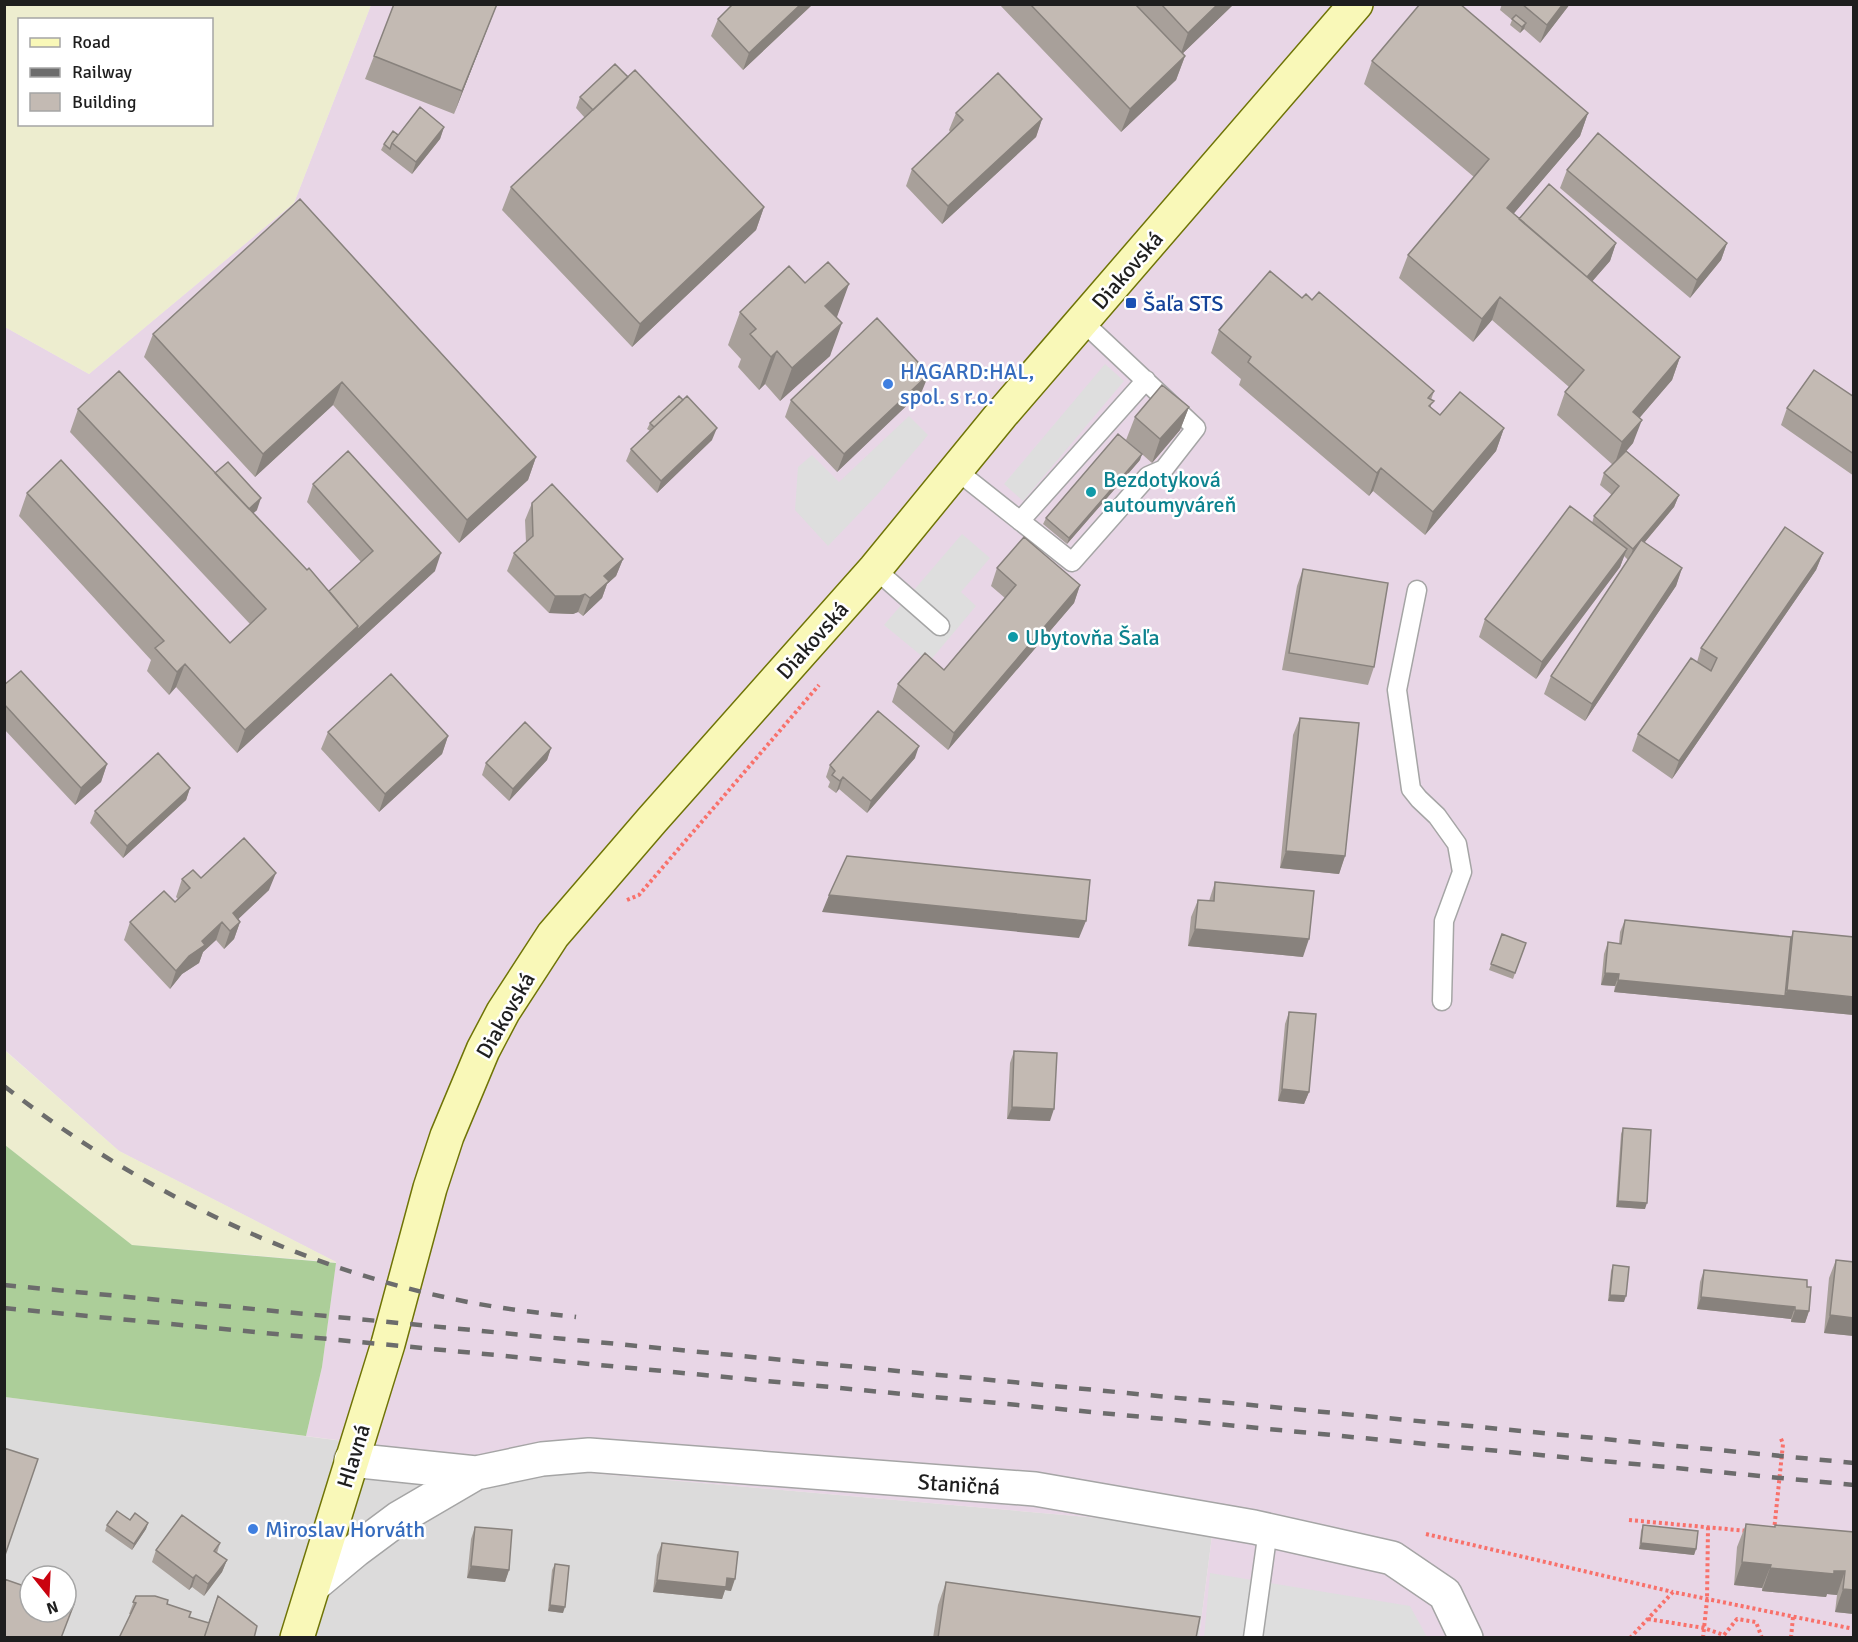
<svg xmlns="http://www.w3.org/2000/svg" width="1858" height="1642" font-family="Signika,sans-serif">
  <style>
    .residential { fill: #dcdbdb; fill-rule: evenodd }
    .industrial { fill: #e8d6e6 }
    .farmland { fill: #ededcf; fill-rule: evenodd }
    .forest { fill: #acce99 }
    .parking { fill: #dedede }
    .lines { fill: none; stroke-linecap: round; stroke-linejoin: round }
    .lane-casing { stroke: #a5a5a5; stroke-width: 21 }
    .street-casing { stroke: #a5a5a5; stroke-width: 36 }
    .secondary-casing { stroke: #6f7406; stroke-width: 36 }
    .path { stroke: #f8716b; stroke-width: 4; stroke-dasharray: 3 3; stroke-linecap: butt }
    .lane { stroke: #fff; stroke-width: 18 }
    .street { stroke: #fff; stroke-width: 33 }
    .secondary { stroke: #f9f8b8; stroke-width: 33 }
    .rail { stroke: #6c6c6c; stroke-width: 4.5; stroke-dasharray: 12 12; stroke-linecap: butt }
    .wall { fill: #a8a09a }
    .shaded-wall { fill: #88827d }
    .building { fill: #c3bab3; stroke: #88827d; stroke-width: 1.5 }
    .transit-dot { fill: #1a4fb4; stroke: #fff; stroke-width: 2 }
    .shop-dot { fill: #3f7fe0; stroke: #fff; stroke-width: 2 }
    .culture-dot { fill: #0f9aa8; stroke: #fff; stroke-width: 2 }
    .labels { text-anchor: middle; stroke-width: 5; stroke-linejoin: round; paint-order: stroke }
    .street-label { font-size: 22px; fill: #1e1e1e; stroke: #fff }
    .transit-label { font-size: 22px; fill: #164399; stroke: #fff; text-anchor: start }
    .shop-label { font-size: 22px; fill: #366cbe; stroke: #fff; text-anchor: start }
    .culture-label { font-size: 22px; fill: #0d838f; stroke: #fff; text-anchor: start }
  </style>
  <rect width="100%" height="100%" fill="#efeae4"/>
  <path class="residential" d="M5,1397L588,1473L1213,1528L1199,1637L5,1638ZM30,1576H66V1612H30Z"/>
  <path class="industrial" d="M371,5H1853V1637H1199L1213,1528L588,1473L306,1436L322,1367L336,1262L119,1151L5,1050V327L89,374L294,203Z"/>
  <path class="farmland" d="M5,4L371,5L294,203L89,374L5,327ZM20,20H212V124H20Z
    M4,1050L119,1151L336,1262L132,1245L5,1145Z"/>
  <path class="forest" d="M5,1145L132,1245L336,1263L322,1367L306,1436L5,1397Z"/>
  <path class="parking" d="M1105,364L1124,381L1023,501L1004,484Z
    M909,416L928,435L878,494L828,546L795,510L798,467L812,455L839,482Z
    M962,534L990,558L961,592L976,606L929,662L884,625Z
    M1210,1573L1410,1606L1427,1637L1204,1638Z"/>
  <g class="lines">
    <g class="lane-casing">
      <path id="lane" d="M956,470L1072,562L1148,476L1164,469L1196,428L1082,321
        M1020,521L1146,380
        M875,569L940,626
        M1417,590L1397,690L1411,789L1419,799L1437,816L1457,844L1462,872L1444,921L1442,1001
        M1253,1638L1268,1530"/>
    </g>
    <g class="street-casing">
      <path id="street" d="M351,1460L476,1473
        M314,1585L356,1550L399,1518L476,1473L542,1459L589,1455L1035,1489L1254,1527L1392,1558L1445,1594L1466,1638"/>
    </g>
    <g class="secondary-casing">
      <path id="secondary" d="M297,1638L388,1344L430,1188L447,1136L483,1050L503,1012L553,935L652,820L875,569L1001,415L1356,4"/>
    </g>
    <path class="path" d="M627,900L639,895L819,685
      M1629,1520L1748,1531
      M1774,1531L1783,1444L1780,1436
      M1426,1534L1673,1592
      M1648,1619L1704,1628L1724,1635L1737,1619L1756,1622L1762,1638
      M1630,1638L1673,1592L1854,1629
      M1703,1638L1707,1600L1708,1527
      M1791,1638L1793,1617"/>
    <use href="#lane" class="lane"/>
    <use href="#street" class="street"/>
    <use href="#secondary" class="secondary"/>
    <path class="rail" d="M4,1086C137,1190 302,1270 468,1302C504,1309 540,1313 576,1317
      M4,1285L1854,1463
      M4,1308L1854,1485"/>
  </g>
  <path class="wall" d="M497,4L454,114L365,79L374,56Z
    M813,4L743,70L711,36L718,19Z
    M999,4H1234L1182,54L1185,56L1176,80L1121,132Z
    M1502,4H1570L1540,43L1524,29L1520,33L1510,25L1512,20L1500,10Z
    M1372,61L1588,113L1580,136L1513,214L1519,219L1616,243L1610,261L1592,281L1680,357L1672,380L1639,418L1633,443L1626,451L1679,495L1674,507L1644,543L1682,568L1676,586L1585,721L1544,694L1551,676L1628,560L1624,556L1620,567L1536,679L1479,637L1485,619L1592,523L1594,516L1612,495L1600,485L1604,473L1613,465L1557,415L1565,392L1569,387L1492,320L1473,342L1399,278L1408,255L1474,177L1364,84Z
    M628,77L764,207L756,230L632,347L502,210L511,187L585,118L576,108L580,97Z
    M956,113L1042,119L1036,137L942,224L906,186L912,169L950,132L949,130Z
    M444,127L440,139L412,174L381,150L384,144L398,135Z
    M1567,170L1727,243L1721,260L1690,298L1560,188Z
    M300,199L536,457L528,480L459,543L333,405L255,477L144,357L153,334Z
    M1302,298L1312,300L1434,391L1431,400V408L1440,415L1504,428L1496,451L1425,535L1373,491L1369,496L1239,385L1241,379L1211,353L1219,330Z
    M740,312L837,318L830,356L780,401L765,384L759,390L738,367L741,359L728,345Z
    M922,391L837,472L785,417L791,400Z
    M1854,397V476L1781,425L1787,408Z
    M1189,407L1180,430L1152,463L1126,440L1135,417Z
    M78,409L215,473L257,510L253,513L307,570L329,591L361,562L307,502L313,484L435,571L237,753L176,687L169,695L147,671L151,660L19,516L27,493L230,643L250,624L70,432Z
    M650,423L712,440L657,493L626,461L631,449L650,431L647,429Z
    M1140,460L1067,544L1043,524L1046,518Z
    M532,503L623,559L616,576L607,584L602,598L583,616L578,612L573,614L549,613L507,571L514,553L526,542L525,520Z
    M1823,553L1816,570L1672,779L1632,751L1638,734L1697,662L1701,648Z
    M997,568L1080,585L1074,603L948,750L892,702L898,684L944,670L1005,598L991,586Z
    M1303,569L1374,667L1368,685L1282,670L1297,586Z
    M4,685L107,764L101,782L75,805L4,729Z
    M1300,718L1345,856L1339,874L1280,868L1293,735Z
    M328,732L448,736L442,754L379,812L321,749Z
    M551,748L547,760L509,801L482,775L486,763Z
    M915,758L867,813L839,789L836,793L828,787L830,782L826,777L830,765Z
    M190,788L186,800L123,858L90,823L95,811Z
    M201,878L269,890L238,919L240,922L234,939L224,949L216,940L203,952L199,963L182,974L170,989L124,940L130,922L175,902L178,899L176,897L182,879Z
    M1215,882L1303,957L1188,946L1191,917L1198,900L1209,901Z
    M1625,920L1791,937L1793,931L1854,1015L1614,992L1615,986L1601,985L1604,954L1608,942L1619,944L1620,932Z
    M1502,934L1526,943L1513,979L1489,970Z
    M1289,1012L1309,1092L1304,1104L1278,1101L1285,1024Z
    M1014,1051L1050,1121L1007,1119L1010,1063Z
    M1623,1128L1645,1209L1616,1207L1621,1134Z
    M1836,1260L1854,1262V1336L1824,1333L1829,1278Z
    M1613,1265L1624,1302L1608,1301L1611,1271Z
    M1704,1270L1807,1287L1809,1311L1805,1323L1791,1322V1319L1697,1309L1700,1282Z
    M130,1520L148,1523L146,1529L132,1550L105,1531L107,1525Z
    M1746,1524L1774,1527L1854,1532V1614L1835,1612L1837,1595L1827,1594L1826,1597L1762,1591V1588L1734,1585L1737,1547Z
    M1643,1525L1696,1549L1694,1555L1639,1549L1641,1531Z
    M475,1527L509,1570L505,1582L467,1578L471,1539Z
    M220,1543L217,1553L227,1560L222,1572L204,1596L192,1587L189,1590L152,1562L156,1550Z
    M662,1543L731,1591L725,1590L722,1599L653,1592L657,1555Z
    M555,1564L563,1613L548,1611L552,1570Z
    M946,1582L1196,1638H933L938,1605Z
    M136,1596L167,1604L189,1617L208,1623L218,1596L254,1638L131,1614H129Z"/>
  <path class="shaded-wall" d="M497,4L454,114L462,91Z
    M801,4H813L743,70L749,53Z
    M1218,4H1234L1180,56L1188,33Z
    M1563,4H1570L1540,43L1547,25Z
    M1526,23L1524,29L1520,33L1522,27Z
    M1185,56L1176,80L1121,132L1130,109Z
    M1588,113L1580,136L1498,232L1507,208Z
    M1042,119L1036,137L942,224L948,206Z
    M444,127L440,139L412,174L416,162Z
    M764,207L756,230L632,347L640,324Z
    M1616,243L1610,261L1577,299L1583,281Z
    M1727,243L1721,260L1690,298L1697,280Z
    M849,284L837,317L813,339L825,306Z
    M1500,297L1492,320L1473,342L1482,319Z
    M842,323L830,356L780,401L792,368Z
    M777,351L765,384L759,390L771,357Z
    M1680,357L1672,380L1624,436L1633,412Z
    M929,374L922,391L837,472L844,454Z
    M342,382L333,405L255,477L263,454Z
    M1189,407L1180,430L1152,463L1160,439Z
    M1642,420L1633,443L1614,466L1622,442Z
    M717,428L712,440L657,493L661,481Z
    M1504,428L1496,451L1425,535L1433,512Z
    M1142,454L1140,460L1067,544L1069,538Z
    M536,457L528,480L459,543L467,520Z
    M1381,468L1373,491L1369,496L1377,473Z
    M1679,495L1674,507L1629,561L1633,549Z
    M261,498L257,510L239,526L243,514Z
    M1627,549L1620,567L1536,679L1542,662Z
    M441,553L435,571L237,753L245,730L358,626Z
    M1823,553L1816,570L1672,779L1679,761Z
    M623,559L616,576L607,584L602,598L583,616L590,598L604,576Z
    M1682,568L1676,586L1585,721L1592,704Z
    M1080,585L1074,603L948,750L954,733Z
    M585,594L578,612L573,614L549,613L555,596Z
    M185,664L176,687L169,695L177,672Z
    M448,736L442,754L379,812L385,794Z
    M919,746L915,758L867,813L871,801Z
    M551,748L547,760L509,801L513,789Z
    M107,764L101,782L75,805L81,788Z
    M843,777L839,789L836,793L840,781Z
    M190,788L186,800L123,858L127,846Z
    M1286,851L1345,856L1339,874L1280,868Z
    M276,873L269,890L228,929L233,913Z
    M829,895L1086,921L1079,938L822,912Z
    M222,922L216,940L203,952L199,963L182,974L170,989L176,971L202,941Z
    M240,922L234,939L224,949L230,931Z
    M1195,929L1309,939L1303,957L1188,946Z
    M1605,973L1619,974L1615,986L1601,985Z
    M1618,980L1785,996L1787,990L1854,997V1015L1614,992Z
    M1282,1089L1309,1092L1304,1104L1278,1101Z
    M1012,1107L1054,1109L1050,1121L1007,1119Z
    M1618,1201L1647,1203L1645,1209L1616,1207Z
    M1610,1295L1626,1296L1624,1302L1608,1301Z
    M1701,1297L1795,1307L1791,1319L1697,1309Z
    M1795,1310L1809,1311L1805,1323L1791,1322Z
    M1830,1315L1854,1318V1336L1824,1333Z
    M148,1523L146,1529L132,1550L134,1544Z
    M1641,1543L1696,1549L1694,1555L1639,1549Z
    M227,1560L222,1572L204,1596L208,1584Z
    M1742,1562L1771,1565L1762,1588L1734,1585Z
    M471,1566L509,1570L505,1582L467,1578Z
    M1770,1568L1845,1571L1837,1595L1827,1594L1826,1597L1762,1591Z
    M196,1575L192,1587L189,1590L193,1578Z
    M727,1578L735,1579L731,1591L725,1590L722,1599L653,1592L657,1580Z
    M1843,1589L1854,1590V1614L1835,1612Z
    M550,1605L565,1607L563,1613L548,1611Z"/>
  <path class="building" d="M394,4H497L462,91L374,56Z
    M733,4H801L749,53L718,19Z
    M1030,4H1135L1185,56L1130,109Z
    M1161,4H1218L1188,33Z
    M1420,4H1460L1588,113L1507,208L1680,357L1633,412L1642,420L1622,442L1565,392L1584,370L1500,297L1482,319L1408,255L1489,159L1372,61Z
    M1522,4H1563L1547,25Z
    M1516,15L1526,23L1522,27L1512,19Z
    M615,64L628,77L593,110L580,97Z
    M635,70L764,207L640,324L511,187Z
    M998,73L1042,119L948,206L912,169L963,120L956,113Z
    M420,107L444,127L416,162L392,143Z
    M393,131L398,135L392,143L390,149L384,144Z
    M1598,133L1727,243L1697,280L1567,170Z
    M1549,184L1616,243L1587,277L1519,219Z
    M300,199L536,457L467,520L342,382L263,454L153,334Z
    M828,262L849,284L825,306L842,323L792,368L777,351L771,357L750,334L756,329L740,312L789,266L805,283Z
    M1270,271L1302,298L1306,294L1312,300L1319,292L1434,391L1428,398L1434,401L1429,406L1440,415L1460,392L1504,428L1433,512L1381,468L1377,473L1248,362L1251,357L1219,330Z
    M877,318L929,374L844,454L791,400Z
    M1814,370L1854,397V454L1787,408Z
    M119,371L307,570L309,568L358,626L245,730L185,664L177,672L155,648L164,641L27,493L61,460L230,643L266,609L78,409Z
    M1162,385L1189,407L1160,439L1135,417Z
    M679,396L683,400L654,427L650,423Z
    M687,396L717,428L661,481L631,449Z
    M1118,434L1142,454L1069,538L1046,518Z
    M348,451L441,553L356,631L358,626L329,591L373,551L313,484Z
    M1626,451L1679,495L1633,549L1594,516L1619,486L1604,473Z
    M228,462L261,498L249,509L215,473Z
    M552,484L623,559L604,576L609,581L590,598L585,594L580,596H555L514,553L533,536L532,503Z
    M1570,506L1627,549L1542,662L1485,619Z
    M1785,527L1823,553L1679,761L1638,734L1691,658L1711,671L1717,658L1701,648Z
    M1024,537L1080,585L954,733L898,684L925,653L944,670L1016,585L997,568Z
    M1641,540L1682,568L1592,704L1551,676Z
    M1303,569L1388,583L1374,667L1289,653Z
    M21,671L107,764L81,788L4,704V685Z
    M391,674L448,736L385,794L328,732Z
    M878,711L919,746L871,801L843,777L840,781L832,775L835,771L830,765Z
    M1300,718L1359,723L1345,856L1286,851Z
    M525,722L551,748L513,789L486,763Z
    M158,753L190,788L127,846L95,811Z
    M244,838L276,873L233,913L240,922L230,931L222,922L202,941L205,945L189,956L176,971L130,922L164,891L175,902L190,888L182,879L193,870L201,878Z
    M847,856L1090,880L1086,921L829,895Z
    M1215,882L1314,891L1309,939L1195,929L1198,900L1214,901Z
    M1625,920L1791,937L1785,996L1618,980L1619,974L1605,973L1608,942L1621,944Z
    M1793,931L1854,937V997L1787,990Z
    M1502,934L1526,943L1515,973L1491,964Z
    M1289,1012L1316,1014L1309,1092L1282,1089Z
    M1014,1051L1057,1053L1054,1109L1012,1107Z
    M1623,1128L1651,1130L1647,1203L1618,1201Z
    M1836,1260L1854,1262V1318L1830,1315Z
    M1613,1265L1629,1267L1626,1296L1610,1295Z
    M1704,1270L1807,1280V1287H1811L1809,1311L1795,1310V1307L1701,1297Z
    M4,1448L38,1459L4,1558Z
    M117,1511L130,1520L135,1513L148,1523L134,1544L107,1525Z
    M182,1515L220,1543L214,1551L227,1560L208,1584L196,1575L193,1578L156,1550Z
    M1746,1524L1775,1527V1525L1854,1532V1590L1843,1589L1845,1571H1834V1574L1770,1568L1771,1565L1742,1562Z
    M1643,1525L1698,1531L1696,1549L1641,1543Z
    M475,1527L512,1530L509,1570L471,1566Z
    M662,1543L738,1552L735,1579L727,1578L726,1587L657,1580Z
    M555,1564L569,1566L565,1607L550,1605Z
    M4,1579L30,1588V1612H66V1601L74,1604L61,1638H4Z
    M946,1582L1200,1617L1196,1638H938Z
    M136,1596H155L168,1600L167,1604L191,1612L189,1617L209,1623L204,1638H119L136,1603L133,1602Z
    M218,1596L257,1626L254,1638H204Z"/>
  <rect class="transit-dot" x="1125" y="297" width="12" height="12" rx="3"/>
  <g class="shop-dot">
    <circle cx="888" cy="384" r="6"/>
    <circle cx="253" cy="1529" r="6"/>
  </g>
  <g class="culture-dot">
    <circle cx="1091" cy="492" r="6"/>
    <circle cx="1013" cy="637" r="6"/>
  </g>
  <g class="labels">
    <g class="street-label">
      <text transform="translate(1127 270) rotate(-49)" y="8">Diakovská</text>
      <text transform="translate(812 640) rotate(-48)" y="8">Diakovská</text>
      <text transform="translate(505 1015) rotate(-60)" y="8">Diakovská</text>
      <text transform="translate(353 1456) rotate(-73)" y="8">Hlavná</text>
      <text transform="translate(959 1484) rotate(4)" y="8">Staničná</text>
    </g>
    <g class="transit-label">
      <text x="1143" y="311">Šaľa STS</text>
    </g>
    <g class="shop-label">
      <text x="900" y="379">HAGARD:HAL,<tspan x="900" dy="25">spol. s r.o.</tspan></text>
      <text x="265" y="1537">Miroslav Horváth</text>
    </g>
    <g class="culture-label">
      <text x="1103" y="487">Bezdotyková<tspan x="1103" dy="25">autoumyváreň</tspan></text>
      <text x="1025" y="645">Ubytovňa Šaľa</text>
    </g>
  </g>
  <rect width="1858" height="1642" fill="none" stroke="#1e1e1e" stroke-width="12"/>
  <rect x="18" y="18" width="195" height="108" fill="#ffffff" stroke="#a5a5a5" stroke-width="1.5"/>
  <rect x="30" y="38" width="30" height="9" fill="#f9f8b8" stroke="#a5a5a5" stroke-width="1.5"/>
  <text x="72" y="48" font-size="18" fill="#1e1e1e">Road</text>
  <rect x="30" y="68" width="30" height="9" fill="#6c6c6c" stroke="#a5a5a5" stroke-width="1.5"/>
  <text x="72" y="78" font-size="18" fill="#1e1e1e">Railway</text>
  <rect x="30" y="93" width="30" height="18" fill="#c3bab3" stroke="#a5a5a5" stroke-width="1.5"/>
  <text x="72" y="108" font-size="18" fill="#1e1e1e">Building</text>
  <g transform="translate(48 1594) rotate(162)"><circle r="28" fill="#ffffff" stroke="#a5a5a5" stroke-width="1.5"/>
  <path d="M0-4.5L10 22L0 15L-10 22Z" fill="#ca020f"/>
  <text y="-9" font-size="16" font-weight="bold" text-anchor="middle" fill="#1e1e1e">N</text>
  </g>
</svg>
